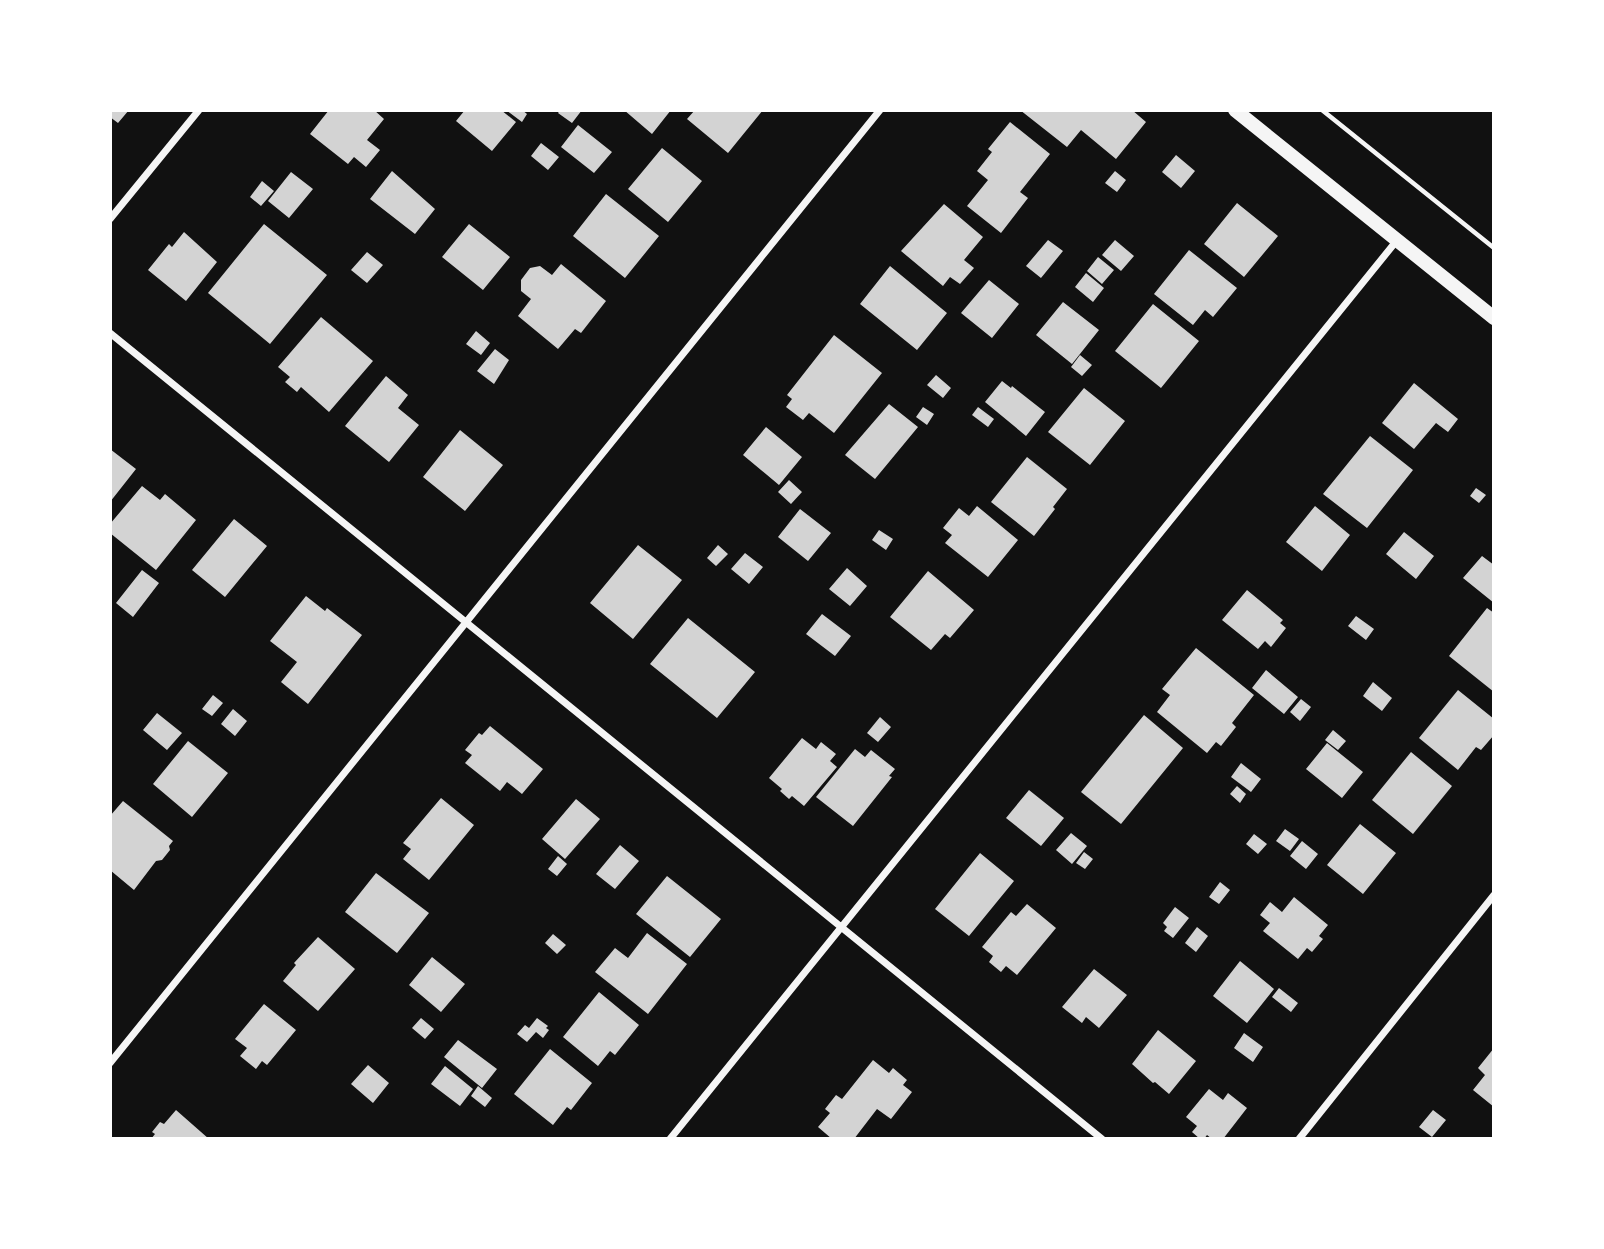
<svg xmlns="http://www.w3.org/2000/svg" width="1604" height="1249" font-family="Raleway,sans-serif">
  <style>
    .building { fill: #d3d3d3 }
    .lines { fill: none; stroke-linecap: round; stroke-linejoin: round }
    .path { stroke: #f5f5f5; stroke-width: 4.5 }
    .minor { stroke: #f5f5f5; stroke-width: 7 }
    .secondary { stroke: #f5f5f5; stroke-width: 14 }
  </style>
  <rect width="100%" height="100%" fill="#111"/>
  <path class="building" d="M110,110H129L118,123L110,117Z
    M329,110H374L384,119L367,140L380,150L366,167L354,157L348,164L310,134Z
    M465,110H501L516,122L492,151L456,121Z
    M506,110H522L527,114L522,122Z
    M560,110H582L572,123L558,113Z
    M624,110H671L652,134Z
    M695,110H763L728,153L687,119Z
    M1020,110H1132L1146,122L1116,159L1081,130L1067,147Z
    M1010,122L1050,154L1020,192L1028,198L1001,233L967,206L988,180L977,171L992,152L988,149Z
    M578,125L612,152L594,173L561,147Z
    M541,143L559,157L548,170L531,156Z
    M662,148L702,181L668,222L628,189Z
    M1176,155L1195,171L1181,188L1162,172Z
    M392,171L435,209L415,234L370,199Z
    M1115,171L1126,180L1117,192L1105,183Z
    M291,172L313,189L289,218L268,201Z
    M262,181L274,191L261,206L250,197Z
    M606,194L659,236L625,278L573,236Z
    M1237,203L1278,236L1244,277L1204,244Z
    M944,204L983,237L964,260L974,268L960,284L950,277L943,286L901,251Z
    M264,224L327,275L270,344L208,293Z
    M469,224L510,257L483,290L442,257Z
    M184,232L217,262L186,301L148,270L169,244L172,247Z
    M1048,240L1063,251L1041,278L1026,266Z
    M1115,240L1134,256L1121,271L1102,255Z
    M1189,250L1237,288L1213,317L1205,310L1193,325L1154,294Z
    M367,252L383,265L367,283L351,270Z
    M1098,257L1114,270L1102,284L1087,271Z
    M561,264L606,301L581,333L575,329L558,349L518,316L531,299L521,291V280L530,268L540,266L552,275Z
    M890,266L947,313L917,350L860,304Z
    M1086,273L1104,288L1093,302L1075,287Z
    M989,280L1019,304L992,338L961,313Z
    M1063,302L1099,330L1072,364L1036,335Z
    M1153,304L1199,341L1161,388L1115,351Z
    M321,317L373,361L329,412L301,387L297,392L285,382L290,377L278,367Z
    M476,331L490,343L481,355L466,344Z
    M834,335L882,373L834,433L809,413L803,420L786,407L792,399L787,395Z
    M495,349L509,360L494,384L477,371Z
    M1080,355L1092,365L1082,376L1071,367Z
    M936,375L951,388L943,398L927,385Z
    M386,376L408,395L398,408L419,425L389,462L345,426Z
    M1002,381L1011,388L1012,386L1045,412L1026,436L985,402Z
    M1414,383L1458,419L1448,432L1436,423L1414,449L1382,423Z
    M1084,388L1125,421L1090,465L1048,432Z
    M889,404L918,427L875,479L845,455Z
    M923,407L934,414L927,425L916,417Z
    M978,407L994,419L988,427L972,415Z
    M766,427L802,457L779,485L743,455Z
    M460,430L503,465L465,511L423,477Z
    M1370,436L1413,470L1367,528L1323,494Z
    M110,449L136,469L110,502Z
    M1027,457L1067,489L1053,507L1055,509L1034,536L991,502Z
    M789,480L802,492L791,504L778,492Z
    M142,486L160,500L165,494L196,520L156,570L110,533V524Z
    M1476,488L1486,495L1479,503L1470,496Z
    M977,506L1018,540L988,577L945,543L952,535L943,528L959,508L969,516Z
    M1315,506L1350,535L1322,571L1286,542Z
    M800,509L831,533L808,561L778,537Z
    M234,519L267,546L225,597L192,570Z
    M879,530L893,539L886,550L872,540Z
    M1404,532L1434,556L1416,579L1386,554Z
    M638,545L682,580L633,639L590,603Z
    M718,545L728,554L716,566L707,558Z
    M745,553L763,567L749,584L731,569Z
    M1482,556L1494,565V603L1463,578Z
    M847,568L867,586L850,606L829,589Z
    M142,570L159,583L133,617L116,603Z
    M928,571L974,610L950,638L945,634L931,650L890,617Z
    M1247,590L1283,620L1280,623L1286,628L1271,647L1265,641L1258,649L1222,620Z
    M306,596L325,611L327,608L362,635L308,704L281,682L297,662L270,641Z
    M1487,608L1494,613V692L1449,656Z
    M822,614L851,636L835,656L806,634Z
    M1356,616L1374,629L1366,640L1348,626Z
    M688,618L755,672L717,718L650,664Z
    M1196,648L1254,695L1232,723L1236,727L1221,746L1216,742L1207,753L1157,712L1170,695L1162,689Z
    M1266,670L1298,697L1284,714L1252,688Z
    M1373,682L1392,698L1382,711L1363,696Z
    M1458,690L1494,719V735L1481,750L1476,747L1458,770L1419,738Z
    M213,695L223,703L212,716L202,709Z
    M1301,699L1311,707L1300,721L1290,712Z
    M233,709L247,721L235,736L221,724Z
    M157,713L182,733L167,750L143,730Z
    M1144,715L1183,748L1121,824L1081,792Z
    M880,717L891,727L878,742L867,733Z
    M490,726L543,769L522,794L507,782L500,791L465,763L472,755L465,750L479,733L482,735Z
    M1333,730L1346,741L1338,750L1325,740Z
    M802,738L816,749L821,742L836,754L830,761L837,767L804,806L792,796L789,799L780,791L782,789L769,778Z
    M188,741L228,773L192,817L153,784Z
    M1327,743L1363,772L1342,798L1306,769Z
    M855,749L865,757L871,750L895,769L889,776L892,777L853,826L816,797Z
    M1411,752L1452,786L1413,834L1372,800Z
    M1241,763L1261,779L1251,792L1231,777Z
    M1237,786L1246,794L1240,803L1230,794Z
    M1029,790L1064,818L1041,846L1006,818Z
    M441,798L474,825L429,880L403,859L411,849L403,843Z
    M576,799L600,819L565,859L542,839Z
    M123,801L173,841L169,846L170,850L162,860L156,861L134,890L110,870V816Z
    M1360,824L1396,853L1363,894L1327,865Z
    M1285,829L1299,839L1290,851L1276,841Z
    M1071,833L1087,846L1072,864L1056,850Z
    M1254,834L1267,844L1258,854L1246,844Z
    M1302,841L1318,854L1306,869L1290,856Z
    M620,845L639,861L615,889L596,874Z
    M1084,852L1093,859L1085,869L1076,863Z
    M980,853L1014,881L969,936L935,909Z
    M558,856L567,864L557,876L548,869Z
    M376,873L429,913L397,953L345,912Z
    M667,876L721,919L690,957L636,914Z
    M1220,882L1230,890L1219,904L1209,897Z
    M1294,897L1328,925L1319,936L1323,939L1312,952L1307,948L1298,959L1263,931L1270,923L1260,915L1270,902L1282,912Z
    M1027,904L1056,928L1017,975L1006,966L1001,972L989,962L993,956L982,947L1011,912L1016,916Z
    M1175,907L1189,918L1173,938L1164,931L1167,927L1163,923Z
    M1197,927L1208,936L1196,952L1185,943Z
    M647,933L687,964L648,1014L595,972L615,948L628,958Z
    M553,934L566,945L557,954L545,943Z
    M318,937L355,969L318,1011L283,981L296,965L294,963Z
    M432,957L465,984L441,1012L409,985Z
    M1240,961L1274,989L1247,1023L1213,996Z
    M1094,969L1127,995L1099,1028L1086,1017L1082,1023L1062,1007Z
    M1279,988L1298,1003L1291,1012L1272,997Z
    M599,992L639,1025L615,1055L610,1051L598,1066L563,1037Z
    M264,1004L296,1030L267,1065L262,1061L256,1069L240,1056L247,1048L235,1039Z
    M421,1018L434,1029L425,1039L412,1028Z
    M537,1018L548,1026L546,1028L549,1030L543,1038L536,1032L527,1042L517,1034L525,1025L529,1028Z
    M1158,1030L1196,1061L1169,1094L1155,1082L1153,1083L1132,1064Z
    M1244,1033L1263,1047L1253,1062L1234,1048Z
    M458,1040L497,1069L482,1088L444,1057Z
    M1494,1048V1107L1473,1090L1485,1075L1478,1068Z
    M550,1049L592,1083L571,1110L567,1107L553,1125L514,1094Z
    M873,1060L889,1073L893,1068L907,1080L903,1085L912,1092L891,1119L877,1109L854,1139H832L818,1127L830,1113L825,1109L836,1095L842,1099Z
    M368,1065L389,1083L373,1103L351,1084Z
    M445,1066L473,1089L460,1106L431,1084Z
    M478,1086L492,1098L485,1107L471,1096Z
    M1209,1089L1223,1100L1228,1093L1247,1108L1223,1139H1212L1207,1135L1204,1139H1200L1192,1132L1197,1126L1186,1117Z
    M176,1110L209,1139H151L155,1134L152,1132L160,1122L164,1124Z
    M1433,1110L1446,1120L1432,1137L1419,1127Z"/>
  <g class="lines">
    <path class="path" d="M1322,110L1494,248"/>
    <path class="minor" d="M110,219L199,110
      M110,333L1102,1139
      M110,1063L880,110
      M670,1139L1398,239
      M1299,1139L1494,895"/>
    <path class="secondary" d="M1235,110L1494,318"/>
  </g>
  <rect width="1604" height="1249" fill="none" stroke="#ffffff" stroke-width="224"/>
</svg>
